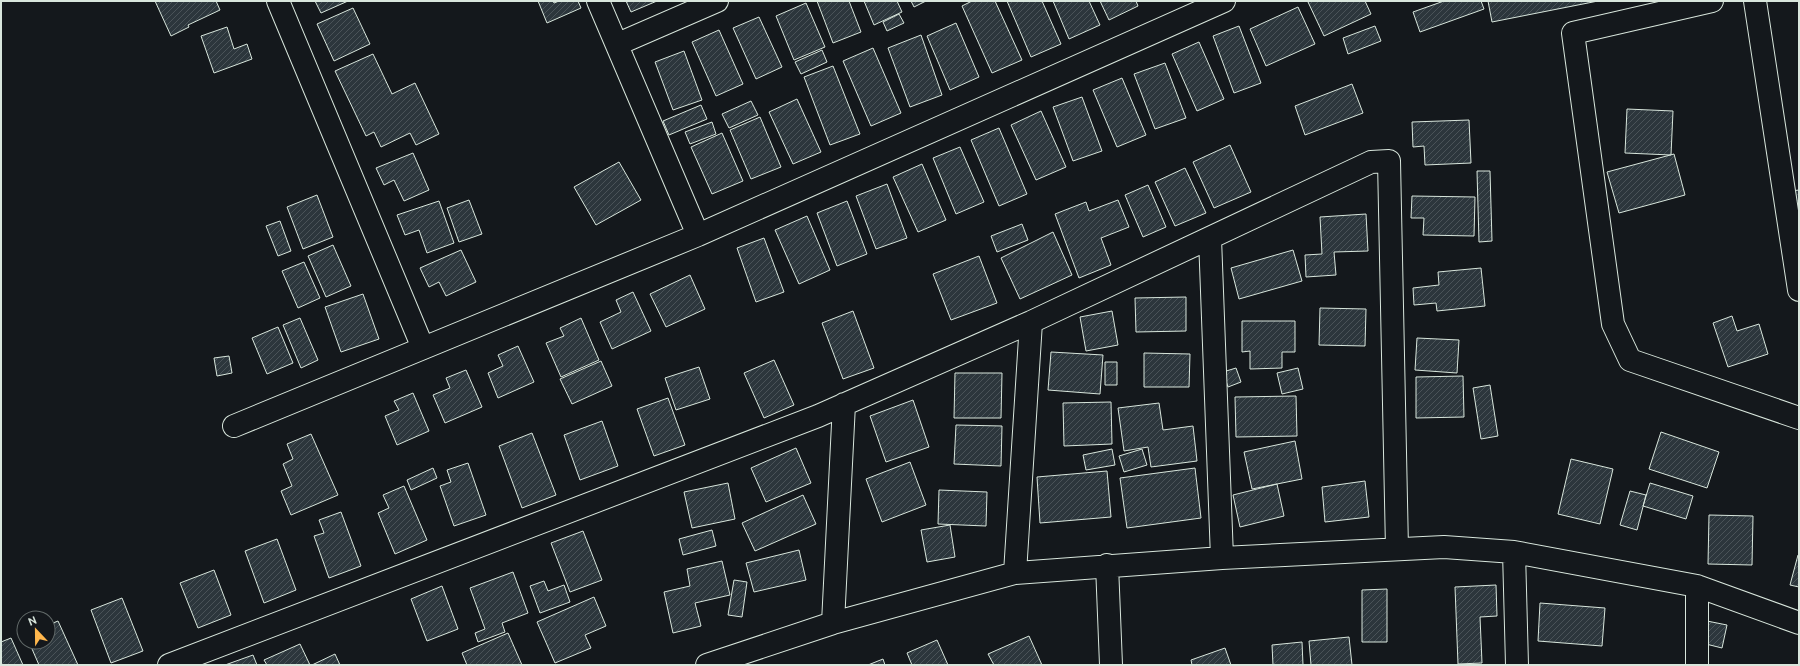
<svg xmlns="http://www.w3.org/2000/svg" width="1800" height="666" font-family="Ubuntu,sans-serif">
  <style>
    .building { fill: url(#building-hatch); stroke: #d8e6dc }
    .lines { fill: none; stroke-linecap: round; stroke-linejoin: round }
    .minor-casing { stroke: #d8e6dc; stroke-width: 24 }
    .minor { stroke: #14181c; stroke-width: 22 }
  </style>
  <defs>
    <pattern id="building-hatch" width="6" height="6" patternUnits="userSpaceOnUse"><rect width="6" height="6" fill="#2c363c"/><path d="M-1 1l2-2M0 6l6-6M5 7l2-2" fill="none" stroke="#4a5358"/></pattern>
  </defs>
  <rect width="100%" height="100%" fill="#14181c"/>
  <path class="building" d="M155,1H216L220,10L188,25L189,27L171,36Z
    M315,1H348L321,13Z
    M538,1H553L554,3L559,1H578L581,8L547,23Z
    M626,1H657L631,12Z
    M817,1H849L861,32L833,43Z
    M864,1H897L902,12L874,25Z
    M911,1H926L914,7Z
    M972,1H995L1022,60L992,73L962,6Z
    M1007,1H1042L1061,44L1031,57Z
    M1053,1H1089L1100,25L1069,39Z
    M1100,1H1136L1138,6L1109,20Z
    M1310,1H1365L1371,14L1324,36L1308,2Z
    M1444,1H1481L1484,9L1420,32L1413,12Z
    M1488,1H1598L1492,22Z
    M806,3L825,47L794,60L776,16Z
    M1298,7L1315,44L1266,66L1250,29Z
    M353,8L370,44L334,61L317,24Z
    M899,14L904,23L887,31L883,22Z
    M759,17L782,67L756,79L733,28Z
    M956,23L979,77L950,90L927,36Z
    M1239,26L1261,83L1234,93L1213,36Z
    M1375,26L1381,41L1348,54L1343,38Z
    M227,27L234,49L247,44L252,59L214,73L201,36Z
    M719,30L743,84L716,96L692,42Z
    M921,35L942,95L910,107L888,48Z
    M1199,42L1224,99L1197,111L1172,54Z
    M873,48L901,113L871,126L843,61Z
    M822,50L827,62L801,74L795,62Z
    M684,51L702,100L673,110L655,62Z
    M373,54L392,94L415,83L439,134L416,145L410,133L381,147L374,132L366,136L335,71Z
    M1165,63L1186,118L1155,129L1134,74Z
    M833,66L860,134L830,145L804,77Z
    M1122,78L1146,135L1117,147L1093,90Z
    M1352,84L1363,113L1305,135L1295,106Z
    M1082,97L1102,151L1073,161L1053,107Z
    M797,99L821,152L793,164L769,112Z
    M751,101L758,115L729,128L722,114Z
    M701,105L707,119L669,135L663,121Z
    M1627,109L1673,111L1671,155L1625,153Z
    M1041,111L1066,167L1036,180L1011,125Z
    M760,117L781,167L751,179L730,130Z
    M1469,120L1471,163L1425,165L1424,146L1413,147L1412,122Z
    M712,122L716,134L690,144L685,132Z
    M999,128L1027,194L999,206L971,140Z
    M722,133L743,181L712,194L691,147Z
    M1230,145L1251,192L1214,208L1193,162Z
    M960,147L984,202L956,214L933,158Z
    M413,153L429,190L404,201L394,180L384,185L376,168Z
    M1674,154L1685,195L1619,213L1607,172Z
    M619,162L641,200L596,225L574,187Z
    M922,164L946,220L918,232L893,177Z
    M1185,168L1206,213L1175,226L1155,182Z
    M1477,171H1490L1492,241L1479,242Z
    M887,184L907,238L876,249L856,196Z
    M1148,185L1166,227L1143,237L1125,195Z
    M1799,190V222L1791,191Z
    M317,195L333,237L303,249L287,207Z
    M1412,196L1475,197L1474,236L1423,235L1424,218H1411Z
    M469,200L482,234L459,242L447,208Z
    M1118,200L1129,227L1101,238L1111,265L1079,278L1055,214L1086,202L1089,211Z
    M439,201L454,243L427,253L419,230L405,235L397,215Z
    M847,201L867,254L837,266L817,213Z
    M1366,214L1368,251L1334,252L1336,275L1306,277L1305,255L1322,254L1320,217Z
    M807,216L830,270L799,284L775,230Z
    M280,221L291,251L278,256L266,226Z
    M1022,224L1028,240L997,252L991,236Z
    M1053,232L1072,275L1020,299L1001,258Z
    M764,238L784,292L756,302L737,248Z
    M333,245L351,286L326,297L308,256Z
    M461,250L476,282L446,296L439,282L429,287L420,268Z
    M1293,250L1302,281L1239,299L1231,268Z
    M979,256L997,303L951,320L933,274Z
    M304,262L320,298L298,308L282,271Z
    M1481,268L1485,306L1437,311L1436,303L1414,305L1413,288L1439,285L1438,272Z
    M690,275L705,309L666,327L650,294Z
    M633,292L651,331L612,349L600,322L621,312L616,300Z
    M363,294L379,339L341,352L325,307Z
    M1186,297V331L1136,332L1135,298Z
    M1320,308L1366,309L1365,346L1319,345Z
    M853,311L874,368L843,379L822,323Z
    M1112,311L1118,345L1086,351L1080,317Z
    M1732,316L1737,331L1759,324L1768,354L1728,367L1713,323Z
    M300,318L318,360L301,368L283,325Z
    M581,318L599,360L561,377L546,343L564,336L560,328Z
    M1242,321H1295V352H1282V368L1250,369V351L1242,352Z
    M278,327L293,363L267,374L252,338Z
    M1417,338L1459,340L1457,373L1415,370Z
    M518,346L534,382L498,398L488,373L503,366L498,355Z
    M1051,352L1103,355L1100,394L1048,390Z
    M1144,353L1190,354L1189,387H1144Z
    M229,356L232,373L217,376L214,358Z
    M774,360L794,405L764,418L744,373Z
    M601,361L612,386L572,404L560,379Z
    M1105,362H1117V385H1105Z
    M699,367L710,399L676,410L665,378Z
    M1236,368L1241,382L1228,387L1223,372Z
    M1298,368L1303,389L1282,394L1277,373Z
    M466,370L482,407L445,423L433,395L450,388L446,378Z
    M955,373H1002L1001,418H954Z
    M1463,376L1464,417L1416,418V377Z
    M1490,385L1498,436L1481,439L1473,388Z
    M413,393L429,431L397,445L385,416L399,410L394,401Z
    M1296,396L1297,436L1236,437L1235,397Z
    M668,398L685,445L654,456L637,409Z
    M913,400L929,447L886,462L870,416Z
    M1111,402L1112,444L1064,446L1063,403Z
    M1159,403L1163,430L1193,426L1197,461L1151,467L1148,447L1124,451L1118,408Z
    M602,421L618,466L580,480L564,435Z
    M956,425L1002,426L1001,466L954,464Z
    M1661,432L1719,452L1707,488L1649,469Z
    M532,433L556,495L522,508L499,446Z
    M311,434L338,495L291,515L281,491L292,486L283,464L293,459L287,444Z
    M1295,441L1302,479L1252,489L1244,452Z
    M796,448L811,483L766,502L751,468Z
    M1112,449L1115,465L1086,470L1083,455Z
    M1142,449L1147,465L1124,472L1119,456Z
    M1571,459L1613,469L1600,524L1558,514Z
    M910,462L926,505L882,522L866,479Z
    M468,463L486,515L454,526L440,486L451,482L447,470Z
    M433,468L437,478L411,490L407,480Z
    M1195,468L1201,518L1127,528L1120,478Z
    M1107,471L1111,517L1040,523L1037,477Z
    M1365,481L1369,517L1325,522L1322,487Z
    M728,483L735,519L692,528L684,492Z
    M1650,483L1693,496L1686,519L1643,506Z
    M1277,484L1284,516L1240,527L1233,495Z
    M404,486L427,540L395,554L378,513L389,508L383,495Z
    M939,490L987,492L986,526L938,524Z
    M1630,491L1646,495L1637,530L1620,525Z
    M803,495L816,524L755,551L742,523Z
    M341,512L361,566L329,578L314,536L324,533L319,520Z
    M1709,515L1753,516L1752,565L1708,564Z
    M950,525L955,557L927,562L921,530Z
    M712,530L716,546L683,555L679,539Z
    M583,531L602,580L570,592L551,543Z
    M277,539L296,590L264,603L245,551Z
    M799,550L806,580L754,592L746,563Z
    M1798,555H1799V587L1790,585Z
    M722,561L730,595L695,603L701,626L673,633L664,592L690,586L687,569Z
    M214,570L231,615L198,628L180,583Z
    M513,572L528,613L502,623L505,632L478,642L475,633L485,629L470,588Z
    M734,580L747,582L742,617L728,615Z
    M544,581L548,591L564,585L570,602L540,613L530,586Z
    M1496,585L1497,616L1480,617L1482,663L1458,664L1455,587Z
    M442,586L458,629L427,641L411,599Z
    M1387,589V642H1362V590Z
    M594,597L606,626L585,635L591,648L555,663L537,622Z
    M122,598L143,651L111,663L91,610Z
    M1540,603L1605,608L1602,646L1538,641Z
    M58,621L78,665H39L29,642H48V625Z
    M1707,621L1727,625L1722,648L1702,643Z
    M508,633L522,665H467L462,653Z
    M1029,636L1042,665H994L988,654Z
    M1349,637L1352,665H1311L1309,641Z
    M11,638L23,665H1V642Z
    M937,640L948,665H912L907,653Z
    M1302,642L1303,665H1273L1272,645Z
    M300,644L310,665H267L264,660Z
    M1225,648L1231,665H1192L1191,660Z
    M335,654L340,665H312Z
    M253,655L257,665H225Z
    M883,659L885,665H868Z"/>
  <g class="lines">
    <g class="minor-casing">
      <path id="minor" d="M278,1L423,348
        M598,1L698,235
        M1712,1L1573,33L1613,324L1630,360L1799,418
        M1755,1L1799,290
        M618,44L717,1
        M1210,238L1222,558
        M234,426L698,235L1224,1
        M1514,552L1517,665
        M1107,565L1111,665
        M1015,573L1031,322
        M1697,586V665
        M833,623L844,404
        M169,665L818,416L1031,322L1371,162L1389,161L1397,549
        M707,665L833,623L1015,573L1222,558L1444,547L1514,552L1697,586L1799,623"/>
    </g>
    <use href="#minor" class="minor"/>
  </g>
  <rect width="1800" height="666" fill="none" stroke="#d8e6dc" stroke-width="4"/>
  <g transform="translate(36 630) rotate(338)"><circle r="19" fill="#14181c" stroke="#626a69"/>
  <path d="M0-3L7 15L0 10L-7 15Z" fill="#ffb74d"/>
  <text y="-6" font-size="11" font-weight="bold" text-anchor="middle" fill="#d8e6dc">N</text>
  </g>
</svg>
